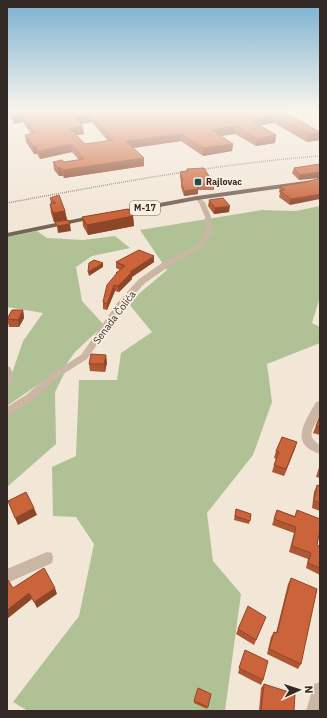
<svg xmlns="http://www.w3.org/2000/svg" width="327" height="718" font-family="'IBM Plex Sans',sans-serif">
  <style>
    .green { fill: #b0c196 }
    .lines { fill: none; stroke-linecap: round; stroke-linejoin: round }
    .street { fill: #cab6a2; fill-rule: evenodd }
    .primary { fill: #776255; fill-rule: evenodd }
    .rail { stroke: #342a25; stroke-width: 1.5; stroke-dasharray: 0.5 1.5; stroke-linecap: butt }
    .wall { fill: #af5633; fill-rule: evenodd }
    .shaded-wall { fill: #8e4629 }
    .building { fill: #cb643b; stroke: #8e4629; fill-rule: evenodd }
    .poi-dot { fill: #195056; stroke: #f9f0e2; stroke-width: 1.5 }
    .labels { text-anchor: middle; stroke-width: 3.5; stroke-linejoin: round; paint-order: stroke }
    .far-poi-label { font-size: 9px; font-weight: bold; fill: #342a25; stroke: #f9f0e2; text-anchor: start }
    .shield { fill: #f9f0e2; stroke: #6f655e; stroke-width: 1 }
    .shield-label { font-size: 9px; font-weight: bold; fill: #342a25 }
    .street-label { font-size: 10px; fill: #342a25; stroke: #f9f0e2 }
  </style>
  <rect width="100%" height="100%" fill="#f2e6d6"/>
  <path class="green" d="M320,206V297L312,323L320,327V343L267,364L272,402L253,455L207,513L213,561L241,594L225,711H28L13,702L79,616L94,544L76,517L53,516L52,467L76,456L79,380H117L121,353L152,332L128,303L167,270L140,230L262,210L295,211Z
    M37,231L47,238L83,240L115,236L130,248L92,256L76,267L82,301L104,325L75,352L65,366L7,406V388L23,341L43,313L7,307V237Z
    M67,368L55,392L56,444L7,487V412Z"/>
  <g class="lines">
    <path class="street" d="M197,196L205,202L211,217L212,233L203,247L171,265L145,283L124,306L87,359L57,378L32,401L7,416V407L26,395L51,374L81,355L118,302L139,279L165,261L198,245L206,233L205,217L199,203L194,198Z
      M7,366L10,367C14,373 14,380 10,387L7,388Z
      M320,401C320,405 321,411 320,414C316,426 303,435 320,445V454C288,444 305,422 316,402Z
      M47,552L52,553L53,558L52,563L7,583V569Z
      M320,682V711H306L314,684Z"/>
    <path class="primary" d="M320,179V183L197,200L117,215L114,213L117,211L197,196Z
      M95,215L97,216V218L7,237V233Z"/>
    <path class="rail" d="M7,203C111,184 214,164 320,156"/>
  </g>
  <path class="wall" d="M7,111H284V112L320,132V140L307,142L274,123L260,125L276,135L275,143L256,146L235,134L221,136L233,144L232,151L203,156L181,141L133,148L144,158V166L64,178L63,176H59L54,170L53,162H64L79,160L72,152L40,159L37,154H34L26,142L25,135L31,134L23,122L14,124L7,112ZM92,122L108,141L85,144L76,135L84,134L81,124Z
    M320,164L299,180L292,173L294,168Z
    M187,169L214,184V190H198V194L184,196L181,187V182L180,177V172L186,171Z
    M307,182L290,205L279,197L280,193L279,192L280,186Z
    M50,198L65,211L67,220L54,222L51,213L50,204H51Z
    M209,200L229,212L214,214L208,206Z
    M133,216L134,226L88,235L83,226L82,217Z
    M116,262H154L132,277V279L119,292L115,291L107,310L103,309V302L116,275V273L120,270L116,268Z
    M23,310L24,318L19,327H9L7,319Z
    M107,362L105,372L90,371L89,364Z
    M320,416V435L313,433Z
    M297,442L284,476L272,472L276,459L274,458L276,451Z
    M320,464V478L316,477Z
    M317,485L320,486V511L312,508L314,492Z
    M236,509L251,514L249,524L234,520Z
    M277,510L295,516L297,510L317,545L320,546V575L306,568L308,559L289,552L294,533L272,525Z
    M291,578L301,664L298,669L267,654L271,637L274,632L276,633L288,584Z
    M266,617L254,645L236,634L238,629Z
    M245,650L263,680L261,685L238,673Z
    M264,684L294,711H259L261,688Z
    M211,694L207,709L194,703V701Z"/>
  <path class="shaded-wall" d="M21,115L23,122L14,124L13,117Z
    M91,115L92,122L76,125V118Z
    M275,116L274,123L250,127L251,120Z
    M236,126L235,134L212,137V130Z
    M83,127L84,134L71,136L70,129Z
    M320,133V140L307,142L309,134Z
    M181,134V141L126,149V141Z
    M276,135L275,143L256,146L257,139Z
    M71,144L72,152L40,159L39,151Z
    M233,144L232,151L203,156V148Z
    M33,146H36L37,154H34Z
    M144,158V166L64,178L63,170Z
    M58,168H61L63,176H59Z
    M320,172V178L299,180L300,175Z
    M198,189V194L184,196V191Z
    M320,194V199L290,205L291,199Z
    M230,206L229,212L214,214L215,208Z
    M65,211L67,220L54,222L53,213Z
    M133,216L134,226L88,235L87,225Z
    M70,224L71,231L58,233L57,226Z
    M154,256V262L132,277V279L119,292L118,286L130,272Z
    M103,263V267L89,276L88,272Z
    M114,285L115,291L107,310V304Z
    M23,310L24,318L19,327L18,320Z
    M106,355L107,362L105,372L104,364Z
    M297,442L295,449L284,476L286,469Z
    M34,508L37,515L18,525L15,518Z
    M55,588L57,594L37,608L34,602Z
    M29,593L32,599L7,619V610Z"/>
  <path class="building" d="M9,111H282L320,132V133L309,134L275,116L251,120L276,135L257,139L236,126L212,130L233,144L203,148L181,134L126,141L144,158L63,170L61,168H58L53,162L62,160L64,162L84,159L71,144L39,151L36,146H33L25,135L35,133L21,115L13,117ZM91,115L113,140L85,144L70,129L83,127L76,118Z
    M320,164V172L300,175L294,168Z
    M204,168L214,184H197L198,189L184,191L181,181H183L180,172L188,171L187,169Z
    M320,178V194L291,199L280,191L285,190L280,186L307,182Z
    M59,195L65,211L53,213L50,204L56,203L50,198Z
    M223,198L230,206L215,208L209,200Z
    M128,209L133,216L87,225L82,217Z
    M68,220L70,224L57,226L55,222Z
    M139,250L154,256L130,272H132L118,286L114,285L107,304L103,302L107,285L117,273H116L125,266L116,262Z
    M94,260L103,263L88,272L89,263Z
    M12,310H23L18,320L7,319Z
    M91,354L106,355L104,364H89Z
    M320,416V427L316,426Z
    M282,437L297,442L286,469L274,465L279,452L276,451Z
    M317,485L320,486V503L314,501Z
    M26,492L34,508L15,518L8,501Z
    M236,509L251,514L250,521L235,516Z
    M277,510L295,517L297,510L320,519V530L317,545L320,546V568L308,563L311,553L292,546L296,527L274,519Z
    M44,568L55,588L34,602L29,593L7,610V580H8L13,588Z
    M291,578L317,589L301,664L269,649L274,632L277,633Z
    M248,606L266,617L256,640L238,629Z
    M245,650L268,661L263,680L239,668Z
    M264,684L295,694L294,711H261Z
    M198,688L211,694L208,707L194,701Z"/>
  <linearGradient id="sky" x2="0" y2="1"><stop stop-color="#79b0d1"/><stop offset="0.52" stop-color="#f9f4ed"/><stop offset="1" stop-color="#f9f4ed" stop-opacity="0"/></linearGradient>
  <rect width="327" height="212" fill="url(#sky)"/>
  <rect class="poi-dot" x="194" y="178" width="8" height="8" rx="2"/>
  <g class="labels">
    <g class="far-poi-label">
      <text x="206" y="185">Rajlovac</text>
    </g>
    <rect class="shield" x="130" y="201" width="30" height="14" rx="3"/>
    <g class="shield-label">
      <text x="145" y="211">M-17</text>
    </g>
    <g class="street-label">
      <text transform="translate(114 317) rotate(-53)" y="4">Senada Čolića</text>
    </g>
  </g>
  <rect width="327" height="718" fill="none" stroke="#342a25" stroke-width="16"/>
  <g transform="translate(299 690) rotate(87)" stroke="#f9f0e2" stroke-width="3" paint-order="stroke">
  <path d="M0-3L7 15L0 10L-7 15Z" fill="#342a25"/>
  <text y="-6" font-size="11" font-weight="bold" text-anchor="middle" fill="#342a25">N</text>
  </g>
</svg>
